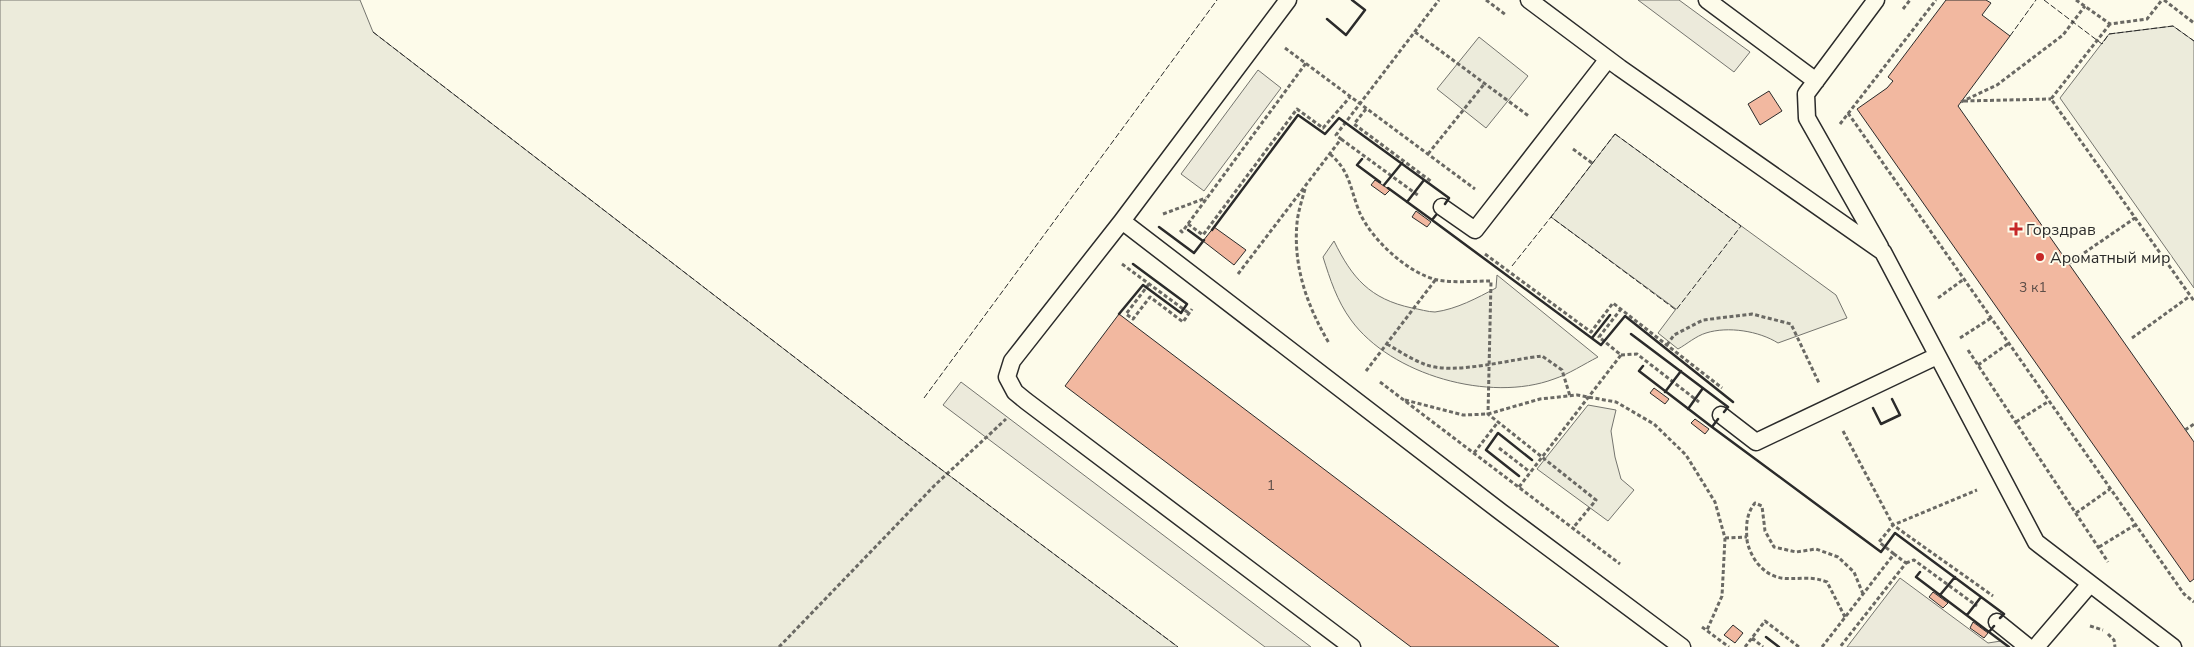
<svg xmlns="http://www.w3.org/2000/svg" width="2194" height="647" font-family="'Nunito Sans',sans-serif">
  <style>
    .green { fill: #ecebdb; stroke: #74746e }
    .parking { fill: #eceadb; stroke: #74746e }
    .building { fill: #f2b8a0; stroke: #2b2b2b }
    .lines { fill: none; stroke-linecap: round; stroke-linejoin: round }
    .lane-casing { stroke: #2b2b2b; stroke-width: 19 }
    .path { stroke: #6a6964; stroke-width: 3; stroke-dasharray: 4 2.5; stroke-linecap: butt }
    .lane { stroke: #fdfbea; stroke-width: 16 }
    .fence { stroke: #2b2b2b; stroke-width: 1; stroke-dasharray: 6 2.5; stroke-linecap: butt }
    .wall { stroke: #2b2b2b; stroke-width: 2.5 }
    .poi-dot { fill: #c62828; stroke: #fdfbea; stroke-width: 2 }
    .labels { text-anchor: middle; stroke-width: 4; stroke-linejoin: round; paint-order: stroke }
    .number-label { font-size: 14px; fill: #5d4e48 }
    .poi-label { font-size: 16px; fill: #2b2b2b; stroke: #fdfbea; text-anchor: start }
  </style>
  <rect width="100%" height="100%" fill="#fdfbea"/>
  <path class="green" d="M0,0H360L373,32L898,437L1178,647H0Z
    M2173,26L2194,41V288L2060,98L2109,34Z
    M1479,37L1528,76L1486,128L1437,89Z
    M1615,134L1836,295L1847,318L1778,343C1759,331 1728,326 1706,333C1696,336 1687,344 1678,349L1658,333L1676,309L1551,217Z
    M1334,241C1352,278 1370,299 1412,308C1419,309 1428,312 1435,312C1457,309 1477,298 1496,288L1497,275L1598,357C1584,364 1569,374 1554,379C1490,403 1391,375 1351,320C1337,301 1330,279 1323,257Z
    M1588,405L1616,410L1611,431L1615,457L1621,479L1634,490L1608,521L1537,469Z"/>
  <path class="parking" d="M1638,0H1679L1750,52L1734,72Z
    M1258,70L1281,88L1204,191L1181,174Z
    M961,382L1311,647H1265L943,405Z
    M1900,578L1988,643L2001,641L2009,647H1847Z"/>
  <path class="building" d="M1946,0H1986L1991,3L1982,15L2010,36L1958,106L2194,442V579L2190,582L1857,109L1887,88L1893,81L1888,77Z
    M1769,91L1782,111L1760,125L1748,104Z
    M1375,180L1390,190L1385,195L1371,185Z
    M1416,211L1431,222L1427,227L1412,217Z
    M1214,227L1246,250L1234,265L1203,241Z
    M1119,314L1230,398L1559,647H1411L1065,386Z
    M1654,388L1669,399L1665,404L1650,393Z
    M1695,419L1709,429L1705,434L1691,423Z
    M1933,592L1948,603L1943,608L1929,597Z
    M1973,622L1988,633L1984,638L1970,628Z
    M1733,625L1743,633L1735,643L1724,635Z"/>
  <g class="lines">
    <g class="lane-casing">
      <path id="lane" d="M1288,0L1122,221L1012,361L1007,377L1015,392L1026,401L1352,647
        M1529,0L1620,68L1883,252L2036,542L2173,647
        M1707,0L1816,81
        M1876,0L1806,94L1807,118L1880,247
        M1442,207L1475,230L1608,59
        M1122,221L1501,512L1682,647
        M1721,415L1756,442L1937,356
        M1997,622L2028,647
        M2036,647L2090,584"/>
    </g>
    <path class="path" d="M1486,0L1506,15
      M2076,0L2110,24L2147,19L2162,0
      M2164,0L2194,23
      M1903,9L1910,0
      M2110,24L2051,99L2194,301
      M1415,32L1530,117
      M1285,48L1475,189
      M1964,101L2051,99
      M1961,102L1997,85L2063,35L2085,6
      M1366,109L1354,124L1432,182
      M1848,113L2184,594L2194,602
      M1840,124L1936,0
      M1341,139L1419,196
      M1573,149L1592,163
      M1330,154C1350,171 1350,188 1359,211C1370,238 1408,274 1438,280C1455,283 1474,281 1491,281L1488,414L1596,500L1573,528
      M1428,154L1485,83
      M1305,189C1302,200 1298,212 1297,223C1293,266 1307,306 1329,343
      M1163,214L1206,198
      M1188,224L1203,235L1297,109L1323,128L1350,97
      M1180,230L1182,232L1306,63
      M1485,254L1591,332L1613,303L1722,388
      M1122,264L1190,314
      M2068,264L2135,218
      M1238,274L1341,139L1336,135L1439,0
      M1149,284L1126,314L1133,319L1150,297L1183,322L1192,309
      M1938,298L1964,279
      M1960,338L1991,318
      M2132,338L2190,296
      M1387,344C1399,351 1411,359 1424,364C1452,376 1511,359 1542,356L1562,370L1570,396
      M1667,345L1674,335L1703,320L1752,314L1791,324L1819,383
      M1968,350L2108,562
      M1621,355L1637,354L1699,402
      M1978,365L2009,343
      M1366,371L1436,279
      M1380,382L1620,564
      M1405,400L1463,415L1488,414L1540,399L1577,395L1616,402L1654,424L1686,455L1715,502L1725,538L1722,596L1707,630
      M2016,422L2049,401
      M2185,430L2194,424
      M1843,431L1893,525L1993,596
      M1499,448L1530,472
      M1474,453L1498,422
      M1519,487L1621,355L1599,337L1621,309
      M2076,513L2110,489
      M1725,538L1747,537
      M2099,547L2135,525
      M1894,554L1879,542L1893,525L1977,490
      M1906,563L1914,560L1977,606
      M1845,617L1827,582C1800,571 1781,590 1758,564C1753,558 1748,548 1747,540C1746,526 1746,514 1755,503L1762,506L1765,531L1774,547L1796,552L1816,549L1838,557L1854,572L1863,594
      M2090,626L2103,630
      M1702,627L1729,647
      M2108,634L2114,640L2115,647
      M1752,638L1763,647
      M779,647L935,485L1006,419
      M1745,647L1765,621L1799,647
      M1822,647L1894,554L1906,563L1840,647"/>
    <use href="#lane" class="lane"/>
    <path class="fence" d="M2044,0L2102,44L2109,34L2173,26L2194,41
      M373,32L898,437L1178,647
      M2010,36L2036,0
      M1615,134L1741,226L1676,310L1551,217Z
      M1512,266L1551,217
      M924,398L1217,0"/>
    <path class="wall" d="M1327,19L1346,35L1365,10L1352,0
      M1362,159L1357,165L1380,182
      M1384,185L1402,163
      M1388,188L1432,220
      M1407,202L1424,180
      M1436,215L1432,220L1601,345L1625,316L1733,402
      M1159,227L1194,253L1204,240
      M1188,230L1203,241
      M1212,230L1298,115L1325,134L1339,118L1449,198L1445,204
      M1119,314L1143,285L1181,313L1187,304L1133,264
      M1631,334L1728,407L1724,412
      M1592,338L1610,315
      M1643,366L1639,371L1712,427
      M1665,392L1681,371
      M1873,408L1881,424L1900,415L1892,399
      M1688,409L1703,388
      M1718,419L1712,427L1881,552L1895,533L2004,614L2000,618
      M1519,476L1486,450L1498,433L1532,460
      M1920,572L1916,577L1989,632
      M1940,595L1955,577
      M1967,615L1981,597
      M1994,626L1989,632L2009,647
      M1766,637L1779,647"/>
  </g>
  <g class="poi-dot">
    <path d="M2013.5 221.5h5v5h5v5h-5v5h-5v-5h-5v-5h5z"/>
    <circle cx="2040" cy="257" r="5"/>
  </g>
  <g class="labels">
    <g class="number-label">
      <text x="2033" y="292">3 к1</text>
      <text x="1271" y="490">1</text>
    </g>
    <g class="poi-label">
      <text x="2026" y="235">Горздрав</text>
      <text x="2050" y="263">Ароматный мир</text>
    </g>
  </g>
</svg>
